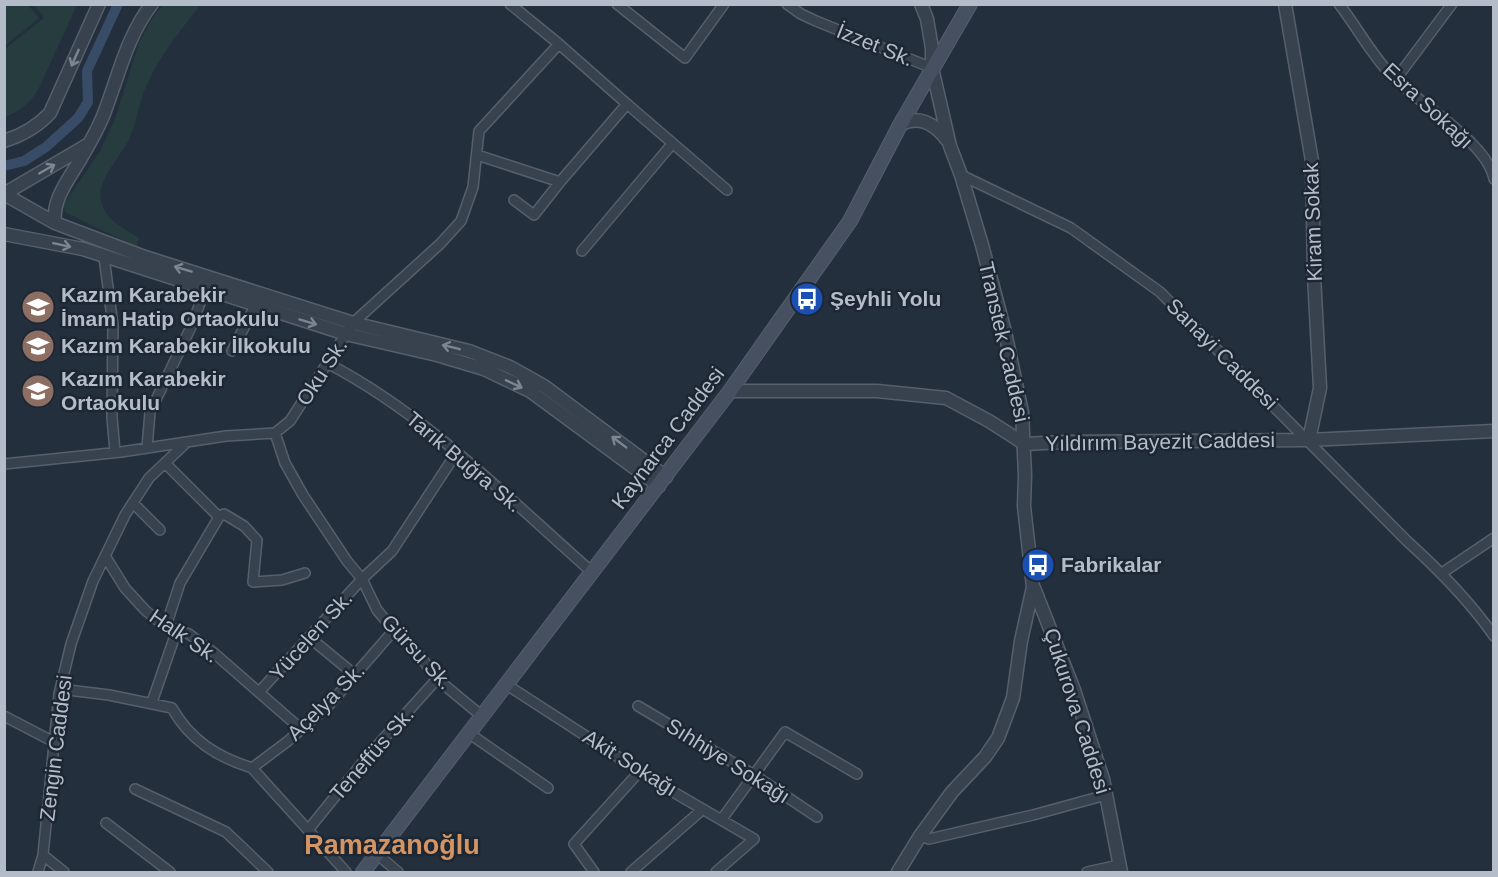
<svg xmlns="http://www.w3.org/2000/svg" width="1498" height="877" font-family="Helvetica,sans-serif">
  <style>
    .green { fill: #263c3f }
    .lines { fill: none; stroke-linecap: round; stroke-linejoin: round }
    .canal { stroke: #394c67; stroke-width: 10 }
    .minor-casing { stroke: #565f6c; stroke-width: 12 }
    .tertiary-casing { stroke: #565f6c; stroke-width: 15 }
    .secondary-casing { stroke: #565f6c; stroke-width: 16 }
    .minor { stroke: #38414e; stroke-width: 9 }
    .tertiary { stroke: #38414e; stroke-width: 12 }
    .secondary { stroke: #465061; stroke-width: 14 }
    .oneway { stroke: #7c8592 }
    .labels { text-anchor: middle; stroke-width: 5; stroke-linejoin: round; paint-order: stroke }
    .street-label { font-size: 21px; fill: #b4bcc9; stroke: #1d2633 }
    .poi-label { font-size: 21px; font-weight: bold; fill: #b4bcc9; stroke: #1d2633; text-anchor: start }
    .district-label { font-size: 27px; font-weight: bold; fill: #d59563; stroke: #1d2633 }
  </style>
  <rect width="100%" height="100%" fill="#242f3e"/>
  <path class="green" d="M5,4L28,5L39,18L5,46Z
    M34,5H77L38,90C29,104 20,111 5,117V49L44,18Z
    M163,5H194L199,7C179,32 159,56 146,87C138,103 137,123 129,139C120,158 97,179 101,201C104,219 125,229 139,238L136,247L65,212L64,204L100,151L115,119L139,43L152,19Z"/>
  <g class="lines">
    <path class="canal" d="M4,166L24,161L46,147L78,118L88,102L87,71L118,4"/>
    <g class="minor-casing">
      <path id="minor" d="M617,4L685,58L724,4
        M787,4L801,14L816,21L932,68
        M1339,4C1357,27 1371,54 1391,75C1417,103 1487,141 1494,179
        M1396,79L1452,4
        M627,104L727,190
        M477,155L560,182L627,104L559,44
        M961,175L1071,228L1160,292L1407,541C1439,570 1469,600 1494,636
        M514,200L534,215L560,182
        M582,251L672,144
        M104,257L113,325L112,417L115,452
        M232,351L255,306
        M327,363C427,415 509,499 593,573
        M275,433L285,463L303,495L347,561L362,579L377,610L394,630L418,653L437,679L483,717
        M147,448L150,412L191,327L205,290
        M165,463L219,517L180,583L166,626
        M4,464L121,452L226,436L275,433L290,421L353,323L440,244L461,221L473,187L479,131L559,44L510,4
        M133,503L160,530
        M219,517L224,514L244,526L257,540L253,582L282,580L305,573
        M105,556L125,588L145,610L163,625L189,634L214,653L301,729
        M1442,573L1494,538
        M309,637L355,675
        M507,685L663,786L754,839L716,872
        M60,689L109,695L172,708C190,740 217,757 252,768L346,872
        M259,692L362,579L392,551L457,452
        M152,702L177,630
        M638,706L754,775L817,817
        M4,716L54,742
        M470,734L548,788
        M252,768L288,741L329,705L394,630
        M135,789L226,832L268,872
        M722,819L785,732L857,774
        M106,823L170,872
        M308,830L367,757L437,679
        M920,836L929,839L1033,815L1106,795
        M377,854L398,872
        M43,855L64,872
        M38,872L43,855L59,694L71,644L93,581L125,515L149,478L187,442
        M594,872L574,844L640,771
        M631,872L703,809
        M1087,872L1119,865"/>
    </g>
    <g class="tertiary-casing">
      <path id="tertiary" d="M1285,4L1312,161L1314,276L1320,388L1309,440
        M900,125C919,114 935,124 947,140
        M4,141C23,135 37,127 50,113L99,4
        M4,194L55,223L145,257L353,323L469,351L510,367L544,386L666,477
        M4,194L89,144
        M55,223C52,200 68,180 80,160C89,144 99,128 105,111C119,74 127,36 152,4
        M4,234L83,249L346,334L437,355L484,369L530,391L659,486
        M730,391H877L946,398L989,421L1025,444L1063,442L1309,440L1494,431
        M1034,588L1074,690L1103,779L1121,872
        M898,872L920,836L952,792L985,757L998,738L1013,698L1021,641L1033,587L1024,506L1025,475L1022,412L1005,332L982,245L961,175L950,146L932,68V48L927,19L921,4"/>
    </g>
    <g class="secondary-casing">
      <path id="secondary" d="M363,872L730,391L850,221L900,125L970,4"/>
    </g>
    <use href="#minor" class="minor"/>
    <use href="#tertiary" class="tertiary"/>
    <use href="#secondary" class="secondary"/>
  </g>
  <defs><path id="oneway-shaft" d="M-6 0H5M1.5-3L5.5 0L1.5 3" fill="none" stroke-width="1.6" stroke-linecap="round" stroke-linejoin="round" transform="scale(1.5)"/></defs>
  <g class="oneway">
    <use href="#oneway-shaft" transform="translate(75 58) rotate(114)"/>
    <use href="#oneway-shaft" transform="translate(47 169) rotate(-30)"/>
    <use href="#oneway-shaft" transform="translate(62 245) rotate(12)"/>
    <use href="#oneway-shaft" transform="translate(183 269) rotate(-163)"/>
    <use href="#oneway-shaft" transform="translate(308 322) rotate(17)"/>
    <use href="#oneway-shaft" transform="translate(451 347) rotate(-166)"/>
    <use href="#oneway-shaft" transform="translate(514 384) rotate(25)"/>
    <use href="#oneway-shaft" transform="translate(619 442) rotate(-143)"/>
  </g>
  <defs>
    <g id="bus-disc" transform="scale(1.725)"><circle r="9.5" fill="#1a4fb4" stroke="#1d2633"/><path d="M-5-6H5V4H4V6H2V4H-2V6H-4V4H-5ZM-3.5-4V0h7V-4ZM-3.5 1.2v1.5H-2V1.2ZM2 1.2v1.5H3.5V1.2Z" fill="#fff"/></g>
    <g id="school-disc" transform="scale(1.725)"><circle r="9.5" fill="#8d6e63" stroke="#1d2633"/><path d="M0-5L7-2L0 1L-7-2ZM-4 1L0 2.5L4 1V4Q0 6-4 4Z" fill="#fff"/></g>
  </defs>
  <g fill-rule="evenodd">
    <use href="#bus-disc" x="807" y="299"/>
    <use href="#school-disc" x="38" y="307"/>
    <use href="#school-disc" x="38" y="346"/>
    <use href="#school-disc" x="38" y="391"/>
    <use href="#bus-disc" x="1038" y="565"/>
  </g>
  <g class="labels">
    <g class="street-label">
      <text transform="translate(875 45) rotate(22)" y="7">İzzet Sk.</text>
      <text transform="translate(1428 106) rotate(43)" y="7">Esra Sokağı</text>
      <text transform="translate(1313 222) rotate(-92)" y="7">Kiram Sokak</text>
      <text transform="translate(1004 342) rotate(77)" y="7">Transtek Caddesi</text>
      <text transform="translate(1222 354) rotate(45)" y="7">Sanayi Caddesi</text>
      <text transform="translate(322 372) rotate(-57)" y="7">Oku Sk.</text>
      <text transform="translate(668 438) rotate(-53)" y="7">Kaynarca Caddesi</text>
      <text transform="translate(1160 442) rotate(-1)" y="7">Yıldırım Bayezit Caddesi</text>
      <text transform="translate(464 462) rotate(40)" y="7">Tarık Buğra Sk.</text>
      <text transform="translate(184 636) rotate(34)" y="7">Halk Sk.</text>
      <text transform="translate(311 636) rotate(-48)" y="7">Yücelen Sk.</text>
      <text transform="translate(417 652) rotate(47)" y="7">Gürsu Sk.</text>
      <text transform="translate(326 702) rotate(-45)" y="7">Açelya Sk.</text>
      <text transform="translate(1077 711) rotate(72)" y="7">Çukurova Caddesi</text>
      <text transform="translate(56 748) rotate(-83)" y="7">Zengin Caddesi</text>
      <text transform="translate(372 754) rotate(-49)" y="7">Teneffüs Sk.</text>
      <text transform="translate(728 761) rotate(32)" y="7">Sıhhiye Sokağı</text>
      <text transform="translate(630 763) rotate(32)" y="7">Akit Sokağı</text>
    </g>
    <g class="poi-label">
      <text x="61" y="302">Kazım Karabekir<tspan x="61" dy="24">İmam Hatip Ortaokulu</tspan></text>
      <text x="830" y="306">Şeyhli Yolu</text>
      <text x="61" y="353">Kazım Karabekir İlkokulu</text>
      <text x="61" y="386">Kazım Karabekir<tspan x="61" dy="24">Ortaokulu</tspan></text>
      <text x="1061" y="572">Fabrikalar</text>
    </g>
    <g class="district-label">
      <text x="392" y="854">Ramazanoğlu</text>
    </g>
  </g>
  <rect width="1498" height="877" fill="none" stroke="#b4bcc9" stroke-width="12"/>
</svg>
